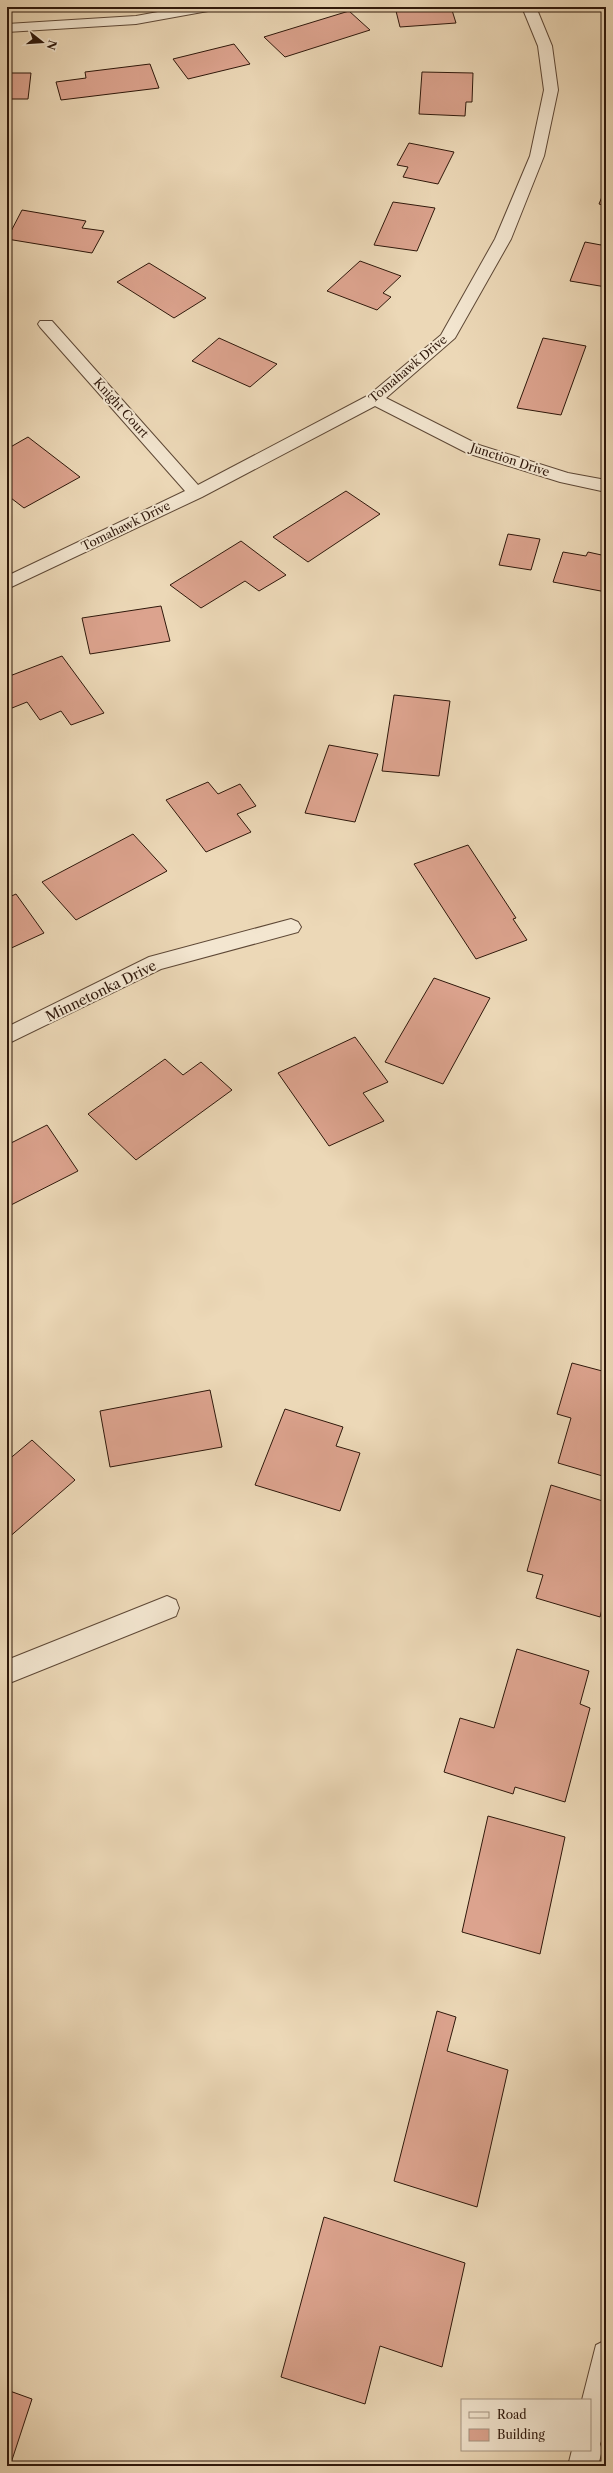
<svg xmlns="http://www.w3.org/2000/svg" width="613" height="2473" font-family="'Libre Caslon Text',serif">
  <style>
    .building { fill: #dca38e; stroke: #2f180b }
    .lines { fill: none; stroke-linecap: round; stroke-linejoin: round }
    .minor-casing { stroke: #5e4836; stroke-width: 2 }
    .minor { fill: #f3e6d0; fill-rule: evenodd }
    .labels { text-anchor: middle; stroke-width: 4; stroke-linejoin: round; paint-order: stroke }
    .far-street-label { font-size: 12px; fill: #2f180b; stroke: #f3e6d0 }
    .street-label { font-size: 14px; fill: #2f180b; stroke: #f3e6d0 }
  </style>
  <rect width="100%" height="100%" fill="#ecd8b7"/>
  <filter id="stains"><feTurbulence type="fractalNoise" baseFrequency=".005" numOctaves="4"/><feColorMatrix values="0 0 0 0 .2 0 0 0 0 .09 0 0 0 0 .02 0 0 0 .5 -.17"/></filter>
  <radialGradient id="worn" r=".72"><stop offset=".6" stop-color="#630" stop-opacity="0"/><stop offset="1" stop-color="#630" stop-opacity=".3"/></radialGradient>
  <path class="building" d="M395,7H451L456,23L400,27Z
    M349,11L370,30L285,57L264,37Z
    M234,44L250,64L188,79L173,59Z
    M150,64L159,88L61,100L56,82L86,78L85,72Z
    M422,72L473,73L472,102H466L465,116L419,114Z
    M7,73H31L28,99H7Z
    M409,143L454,152L438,184L403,177L408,167L397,165Z
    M606,187V206L599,204Z
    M393,202L435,208L417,251L374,245Z
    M22,210L86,221L82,228L104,231L92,253L7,239Z
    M606,230V287L570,281L585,242L601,245Z
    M360,261L401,276L383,293L391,297L377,310L327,291Z
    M149,263L206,298L174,318L117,282Z
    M219,338L277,364L250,387L192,361Z
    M543,338L586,346L561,415L517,408Z
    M28,437L80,477L24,508L7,495V471L9,470L7,468V449Z
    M346,491L380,514L308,562L273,537Z
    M508,534L540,539L531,570L499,565Z
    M241,541L286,575L259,591L245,581L201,608L170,585Z
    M563,552L586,556L588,552L606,556V592L553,582Z
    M161,606L170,641L90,654L82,618Z
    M62,656L104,713L71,725L61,711L40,720L27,702L7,710V677Z
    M394,695L450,701L439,776L382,771Z
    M329,745L378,754L355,822L305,813Z
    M208,782L218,794L240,784L256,806L237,814L251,832L206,852L166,800Z
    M133,834L167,871L76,920L42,882Z
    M468,845L516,918L513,919L527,940L476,959L414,864Z
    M16,894L44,933L7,950V898Z
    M434,978L490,998L443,1084L385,1062Z
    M355,1037L388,1082L363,1093L384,1121L329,1146L278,1073Z
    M165,1059L183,1075L201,1062L232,1090L136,1160L88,1114Z
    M47,1125L78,1171L7,1207V1145Z
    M572,1363L606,1372V1477L558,1463L571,1418L557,1414Z
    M210,1390L222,1447L110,1467L100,1411Z
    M285,1409L343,1427L336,1446L360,1453L340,1511L255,1485Z
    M32,1440L75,1480L7,1539V1461Z
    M551,1485L606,1502V1594L600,1617L536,1598L543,1575L527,1571Z
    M517,1649L589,1671L580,1704L590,1708L565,1802L515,1787L513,1794L444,1772L460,1718L494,1728Z
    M488,1816L565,1837L540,1954L462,1932Z
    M437,2011L456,2017L447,2051L508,2070L477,2207L394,2181Z
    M324,2217L465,2263L442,2367L380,2346L365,2404L281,2377Z
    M7,2390L32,2399L10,2466H7Z"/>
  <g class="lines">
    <g class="minor-casing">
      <path id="minor" d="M185,7H215L208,11L136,24L7,32V24L136,16Z
        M522,7H536L552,46L558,90L544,156L511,239L455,338L386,398L479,445L568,473L606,480V492L560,482L467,453L375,406L202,497L7,589V576L185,491L40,327L38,324L40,321H52L198,485L369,395L441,335L495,239L530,156L544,90L538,46Z
        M291,919L298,922L301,927L298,932L161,969L7,1044V1027L149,957Z
        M167,1596L176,1600L179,1608L176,1616L7,1684V1660Z
        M606,2340V2428L600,2444L602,2450L598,2466H568L572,2450H590V2400H582L596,2345Z"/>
    </g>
    <use href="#minor" class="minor"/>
  </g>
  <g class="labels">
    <g class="far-street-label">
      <text transform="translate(408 369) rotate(-40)" y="4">Tomahawk Drive</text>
      <text transform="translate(121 408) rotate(48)" y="4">Knight Court</text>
      <text transform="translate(510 460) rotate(18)" y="4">Junction Drive</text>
      <text transform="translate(126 526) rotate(-26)" y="4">Tomahawk Drive</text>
    </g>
    <g class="street-label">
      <text transform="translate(101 991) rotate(-26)" y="5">Minnetonka Drive</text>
    </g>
  </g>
  <rect width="613" height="2473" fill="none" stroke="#ecd8b7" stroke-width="24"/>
  <rect x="8" y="8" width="597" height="2457" fill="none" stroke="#2f180b" stroke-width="2"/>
  <rect x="12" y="12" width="589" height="2449" fill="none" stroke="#2f180b"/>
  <rect x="461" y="2399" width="130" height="52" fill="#f3e6d0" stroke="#a59481"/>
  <rect x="469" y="2412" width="20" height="6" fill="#f3e6d0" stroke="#a59481"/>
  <text x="497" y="2419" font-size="12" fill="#2f180b">Road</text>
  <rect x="469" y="2429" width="20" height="12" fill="#dca38e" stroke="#a59481"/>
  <text x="497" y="2439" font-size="12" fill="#2f180b">Building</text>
  <g transform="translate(42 42) rotate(107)" stroke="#f3e6d0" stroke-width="3" paint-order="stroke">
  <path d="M0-3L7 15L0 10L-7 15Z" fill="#2f180b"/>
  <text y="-6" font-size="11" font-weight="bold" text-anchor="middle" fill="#2f180b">N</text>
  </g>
  <rect width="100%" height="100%" filter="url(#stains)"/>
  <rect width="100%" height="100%" fill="url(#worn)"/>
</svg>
